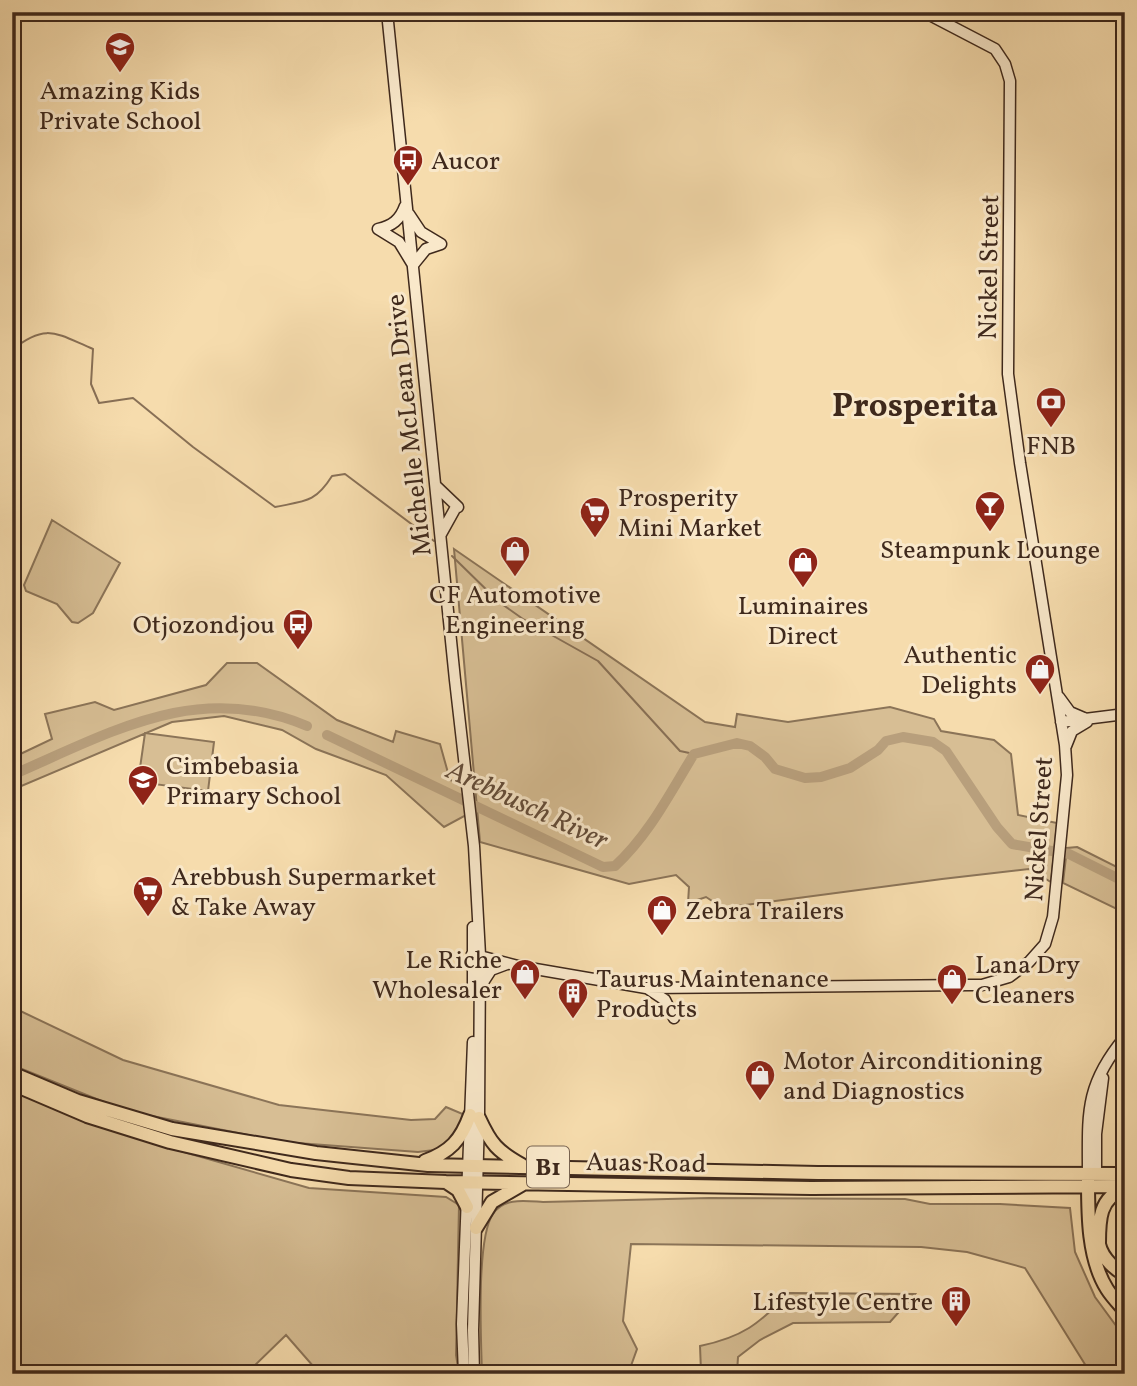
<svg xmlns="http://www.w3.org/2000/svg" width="1137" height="1386" font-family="Vollkorn,serif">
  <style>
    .green { fill: #d7be94; stroke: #8b7458; stroke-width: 2 }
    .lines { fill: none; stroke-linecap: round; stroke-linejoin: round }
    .stream { stroke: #887056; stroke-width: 2 }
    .river { stroke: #b89f7c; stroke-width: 10 }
    .secondary-casing { stroke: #3f291c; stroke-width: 13 }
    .highway-casing { stroke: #3f291c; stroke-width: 16 }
    .secondary { stroke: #f9e8ca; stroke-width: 10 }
    .highway { stroke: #f6dcad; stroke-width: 12 }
    .labels { text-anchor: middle; stroke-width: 6; stroke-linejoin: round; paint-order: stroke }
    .shield { fill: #f9e8ca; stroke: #776250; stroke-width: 2 }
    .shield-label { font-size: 24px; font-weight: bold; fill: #3f291c }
    .poi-label { font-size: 26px; fill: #3f291c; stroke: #f9e8ca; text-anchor: start }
    .street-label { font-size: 26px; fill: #3f291c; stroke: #f9e8ca }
    .water-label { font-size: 28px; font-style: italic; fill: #634c39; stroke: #f9e8ca }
    .district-label { font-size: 33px; font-weight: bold; fill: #3f291c; stroke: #f9e8ca }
  </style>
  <rect width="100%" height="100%" fill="#f6dcad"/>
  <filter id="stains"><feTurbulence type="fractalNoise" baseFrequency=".00286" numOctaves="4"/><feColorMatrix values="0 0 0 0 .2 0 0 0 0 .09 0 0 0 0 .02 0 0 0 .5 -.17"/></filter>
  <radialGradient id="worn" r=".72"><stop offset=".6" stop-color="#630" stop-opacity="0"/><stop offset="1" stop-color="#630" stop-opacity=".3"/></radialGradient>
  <path class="green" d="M52,520L120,563L93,613L78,623L72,622L57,604L26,591L24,585Z
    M454,549L705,722L735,727L737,714L788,722L890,707L934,719L941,731L994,740L1011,754L1018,815L1057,823L1051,882L1029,869L942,879L723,908L706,897L688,903L689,887L676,875L629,884L480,842Z
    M227,663H257L337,720L393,742L396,731L440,744L450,780L468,786L470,813L444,827L386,775L316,749L282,730L224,716L172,722L12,790V758L52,739L45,714L95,702L114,710L206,685Z
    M145,733L214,742L208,791L138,782Z
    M1077,847L1125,871V913L1063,883L1067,848Z
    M12,1007L123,1060L279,1105L411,1120L435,1119L446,1107L465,1115L455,1137L443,1147L434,1150L418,1152L284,1142L142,1114L109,1104L12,1065Z
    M12,1089L156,1144L309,1188L446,1197L459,1205L456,1355L459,1374H320L286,1335L246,1374H12Z
    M709,1198L905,1199L930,1204H1000L1070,1208L1075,1252L1095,1297L1125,1338V1374H1091L1025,1268L967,1252L921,1247L631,1244L623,1321L637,1349L628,1374H482C481,1341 476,1238 493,1214C504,1197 526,1201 543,1202Z
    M789,1293L915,1294L890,1322L793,1323L760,1340L738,1357L737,1373L701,1371L700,1346C743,1337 759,1324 789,1293Z"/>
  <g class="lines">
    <path class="stream" d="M12,350C46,322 57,334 93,349L91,384L99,403L133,398L193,447L275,507C305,501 315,503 332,476L345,474L434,541
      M452,556L499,602L523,619L598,661L680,751L694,754"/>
    <path class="river" d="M327,735L603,867L615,866C649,835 670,793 694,754L737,743L750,746L765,757L775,769L805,778L821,777L850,768L878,750L886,741L903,737L933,742L946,751L997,827L1012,844L1069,854L1125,882
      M12,775C112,732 198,680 307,726"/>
    <g class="secondary-casing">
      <path id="secondary" d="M387,12L455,680L474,846L480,955L479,1118L473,1330L474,1374
        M409,214L421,232L441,244
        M378,229L399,242L413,265L426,249L441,244
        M378,229C392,226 400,220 405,206
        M436,486L458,507
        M441,534L456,507
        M1059,697L1070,712L1084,718
        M1061,722L1125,714
        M1066,746L1072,731L1087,722
        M472,954L518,966L646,988L971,985H982L1009,977L1029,962L1045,944L1053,917L1067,775L1065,745L1020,463L1008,374L1010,81L1005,64L995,49L924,12
        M480,987L491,970L507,964
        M473,988V927
        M647,988L665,1000L674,1018
        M1088,1174C1088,1114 1084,1086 1125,1037
        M1096,1174V1134L1103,1078
        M464,1374L462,1324L473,1042"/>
    </g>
    <g class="highway-casing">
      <path id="highway" d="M12,1073L78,1101L172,1129L316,1153L428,1165L818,1173L1125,1174
        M12,1084L87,1116L170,1142L291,1170L349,1178L446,1182L811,1188L1125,1186
        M479,1118C491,1144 497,1151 522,1165
        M425,1161C450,1152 461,1140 470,1115
        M1088,1180C1088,1215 1088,1259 1107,1289C1112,1297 1119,1304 1125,1311
        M446,1182L458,1190L467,1207
        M476,1228L492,1202L523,1184
        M1098,1238C1099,1254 1111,1267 1125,1275
        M1099,1243C1099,1221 1099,1197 1125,1189"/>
    </g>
    <use href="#secondary" class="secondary"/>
    <use href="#highway" class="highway"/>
  </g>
  <defs>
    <g id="school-pin" transform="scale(1.575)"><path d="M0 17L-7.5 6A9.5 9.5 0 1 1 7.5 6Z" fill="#8f2418" stroke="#f9e8ca"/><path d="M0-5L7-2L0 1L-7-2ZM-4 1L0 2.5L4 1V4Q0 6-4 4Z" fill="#fff"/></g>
    <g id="bus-pin" transform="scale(1.575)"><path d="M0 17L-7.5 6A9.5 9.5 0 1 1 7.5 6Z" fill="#8f2418" stroke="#f9e8ca"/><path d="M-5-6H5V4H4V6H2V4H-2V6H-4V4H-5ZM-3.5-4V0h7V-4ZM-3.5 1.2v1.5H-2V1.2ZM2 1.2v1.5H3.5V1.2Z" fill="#fff"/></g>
    <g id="bank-pin" transform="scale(1.575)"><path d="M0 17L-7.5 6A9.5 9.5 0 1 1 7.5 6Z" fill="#8f2418" stroke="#f9e8ca"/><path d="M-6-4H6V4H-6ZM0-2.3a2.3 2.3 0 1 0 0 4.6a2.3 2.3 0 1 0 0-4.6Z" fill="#fff"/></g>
    <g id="bar-pin" transform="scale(1.575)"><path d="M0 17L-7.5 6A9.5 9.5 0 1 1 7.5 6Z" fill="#8f2418" stroke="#f9e8ca"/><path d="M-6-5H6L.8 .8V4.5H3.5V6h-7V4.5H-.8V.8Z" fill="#fff"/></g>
    <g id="supermarket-pin" transform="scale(1.575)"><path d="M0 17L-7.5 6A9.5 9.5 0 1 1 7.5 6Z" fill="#8f2418" stroke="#f9e8ca"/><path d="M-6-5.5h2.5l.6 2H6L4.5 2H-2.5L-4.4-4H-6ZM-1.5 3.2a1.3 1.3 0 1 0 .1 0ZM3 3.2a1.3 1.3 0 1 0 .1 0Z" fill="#fff"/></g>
    <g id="shop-pin" transform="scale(1.575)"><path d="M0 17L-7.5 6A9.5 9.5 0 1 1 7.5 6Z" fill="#8f2418" stroke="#f9e8ca"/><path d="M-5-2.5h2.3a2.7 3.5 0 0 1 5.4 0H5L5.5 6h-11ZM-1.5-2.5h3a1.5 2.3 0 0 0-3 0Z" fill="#fff"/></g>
    <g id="building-pin" transform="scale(1.575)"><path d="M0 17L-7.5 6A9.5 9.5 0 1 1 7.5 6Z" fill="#8f2418" stroke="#f9e8ca"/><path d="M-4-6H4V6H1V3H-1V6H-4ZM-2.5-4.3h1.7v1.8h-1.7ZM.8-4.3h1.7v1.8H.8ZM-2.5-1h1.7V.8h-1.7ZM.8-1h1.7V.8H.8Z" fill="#fff"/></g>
  </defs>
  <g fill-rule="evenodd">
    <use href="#school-pin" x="120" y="47"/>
    <use href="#bus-pin" x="408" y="160"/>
    <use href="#bank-pin" x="1051" y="402"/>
    <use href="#bar-pin" x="990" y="506"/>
    <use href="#supermarket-pin" x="595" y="512"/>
    <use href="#shop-pin" x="515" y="551"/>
    <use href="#shop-pin" x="803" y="562"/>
    <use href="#bus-pin" x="298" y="624"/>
    <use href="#shop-pin" x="1040" y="669"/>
    <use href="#school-pin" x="143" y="780"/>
    <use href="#supermarket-pin" x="148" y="891"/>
    <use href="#shop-pin" x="662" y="910"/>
    <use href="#shop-pin" x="525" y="974"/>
    <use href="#shop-pin" x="952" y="979"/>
    <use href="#building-pin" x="573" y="993"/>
    <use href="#shop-pin" x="760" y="1075"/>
    <use href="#building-pin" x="956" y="1301"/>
  </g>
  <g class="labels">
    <rect class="shield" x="527" y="1146.5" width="42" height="41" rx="5"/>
    <g class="shield-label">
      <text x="548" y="1175">B1</text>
    </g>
    <g class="poi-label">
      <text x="120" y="99" text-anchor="middle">Amazing Kids<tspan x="120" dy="30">Private School</tspan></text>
      <text x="431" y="169">Aucor</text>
      <text x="1051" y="454" text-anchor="middle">FNB</text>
      <text x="618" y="506">Prosperity<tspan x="618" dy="30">Mini Market</tspan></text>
      <text x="990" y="558" text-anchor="middle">Steampunk Lounge</text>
      <text x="515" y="603" text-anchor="middle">CF Automotive<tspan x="515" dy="30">Engineering</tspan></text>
      <text x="803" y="614" text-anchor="middle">Luminaires<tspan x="803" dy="30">Direct</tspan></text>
      <text x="275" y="633" text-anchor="end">Otjozondjou</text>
      <text x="1017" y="663" text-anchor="end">Authentic<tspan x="1017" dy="30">Delights</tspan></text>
      <text x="166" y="774">Cimbebasia<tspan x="166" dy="30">Primary School</tspan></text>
      <text x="171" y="885">Arebbush Supermarket<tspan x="171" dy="30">&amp; Take Away</tspan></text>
      <text x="685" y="919">Zebra Trailers</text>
      <text x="502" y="968" text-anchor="end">Le Riche<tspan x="502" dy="30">Wholesaler</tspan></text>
      <text x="975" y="973">Lana Dry<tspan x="975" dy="30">Cleaners</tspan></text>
      <text x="596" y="987">Taurus Maintenance<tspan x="596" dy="30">Products</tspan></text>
      <text x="783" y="1069">Motor Airconditioning<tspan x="783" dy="30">and Diagnostics</tspan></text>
      <text x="933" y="1310" text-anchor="end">Lifestyle Centre</text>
    </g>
    <g class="street-label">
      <text transform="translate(988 267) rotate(-89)" y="9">Nickel Street</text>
      <text transform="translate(408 425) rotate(-96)" y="9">Michelle McLean Drive</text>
      <text transform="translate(1038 829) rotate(-86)" y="9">Nickel Street</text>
      <text transform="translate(646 1162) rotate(1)" y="9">Auas Road</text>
    </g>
    <g class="water-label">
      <text transform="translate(528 804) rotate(25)" y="10">Arebbusch River</text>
    </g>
    <g class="district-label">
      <text x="915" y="416">Prosperita</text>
    </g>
  </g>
  <rect width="1137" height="1386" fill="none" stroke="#f6dcad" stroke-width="42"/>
  <rect x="14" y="14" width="1109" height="1358" fill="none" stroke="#3f291c" stroke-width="3.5"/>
  <rect x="21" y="21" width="1095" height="1344" fill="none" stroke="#3f291c" stroke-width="2"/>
  <rect width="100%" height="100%" filter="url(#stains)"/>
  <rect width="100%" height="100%" fill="url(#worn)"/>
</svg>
